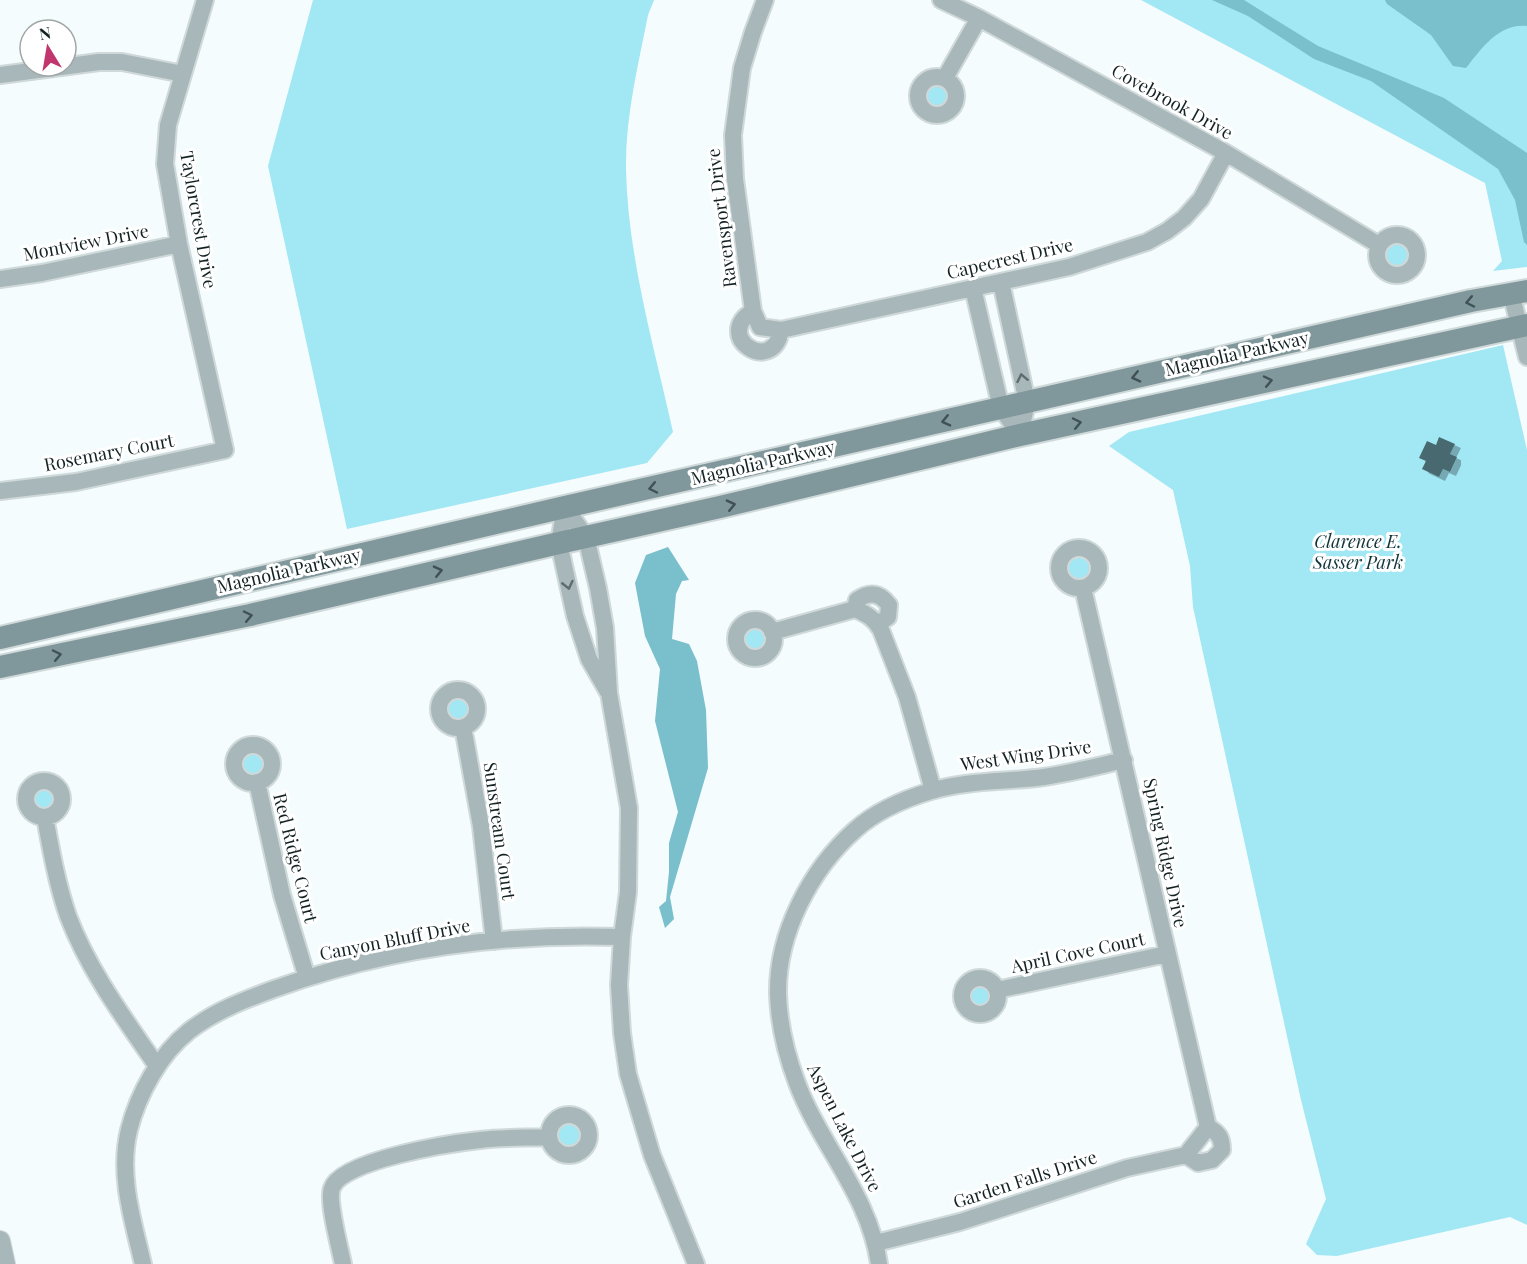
<svg xmlns="http://www.w3.org/2000/svg" width="1527" height="1264" font-family="'Playfair Display',serif">
  <style>
    .green { fill: #a1e7f4 }
    .water { fill: #79bfcc }
    .building { fill: #48696f; filter: url(#shadow) }
    .lines { fill: none; stroke-linecap: round; stroke-linejoin: round }
    .minor-casing { stroke: #d0d9da; stroke-width: 20 }
    .tertiary-casing { stroke: #d0d9da; stroke-width: 22 }
    .secondary-casing { stroke: #d0d9da; stroke-width: 26 }
    .minor { stroke: #a8b7ba; stroke-width: 16 }
    .tertiary { stroke: #a8b7ba; stroke-width: 20 }
    .secondary { stroke: #80979b; stroke-width: 22 }
    .oneway { stroke: #3f5154 }
    .oneway2 { stroke: #5e6c6f }
    .labels { text-anchor: middle; stroke-width: 6; stroke-linejoin: round; paint-order: stroke }
    .street-label { font-size: 18px; fill: #142224; stroke: #fff }
    .park-label { font-size: 18px; font-style: italic; fill: #11343a; stroke: #fff }
  </style>
  <defs>
    <filter id="shadow"><feDropShadow dx="6" dy="4" stdDeviation="0" flood-color="#0004"/></filter>
  </defs>
  <rect width="100%" height="100%" fill="#f4fcfd"/>
  <path class="green" d="M313,0H654L648,15C638,66 625,118 626,170C628,258 654,346 673,432L647,463L347,529L268,166Z
    M1141,0H1527V267L1493,271L1502,261L1485,183Z
    M922 95a18 18 0 1 1 36 0a18 18 0 1 1-36 0Z
    M1378 256a18 18 0 1 1 36 0a18 18 0 1 1-36 0Z
    M1503,345L1527,450V1225L1510,1217L1337,1256L1317,1255L1306,1244L1326,1199L1301,1100L1193,607L1190,566L1173,490L1109,446L1129,432Z
    M1068 569a11 11 0 1 1 22 0a11 11 0 1 1-22 0Z
    M742 639a12 12 0 1 1 24 0a12 12 0 1 1-24 0Z
    M447 709a11 11 0 1 1 22 0a11 11 0 1 1-22 0Z
    M242 763a11 11 0 1 1 22 0a11 11 0 1 1-22 0Z
    M34 800a11 11 0 1 1 22 0a11 11 0 1 1-22 0Z
    M969 996a11 11 0 1 1 22 0a11 11 0 1 1-22 0Z
    M557 1135a12 12 0 1 1 24 0a12 12 0 1 1-24 0Z"/>
  <path class="water" d="M1212,0H1244L1318,46L1444,98L1527,153V245L1524,242L1515,200L1498,169L1371,81L1314,59L1248,16Z
    M1385,0H1527V26C1499,23 1482,48 1466,68L1453,66L1431,35L1387,4Z
    M668,547L689,580L682,581L676,594L672,639L689,644L697,661L706,710L708,768L670,897L674,919L665,928L659,907L666,901L669,872V843L678,812L655,721L660,669L645,636L635,583L646,555Z"/>
  <path class="building" d="M1439,437L1455,444L1450,454L1457,457L1450,472L1443,469L1439,477L1422,469L1426,461L1419,458L1427,441L1436,445Z"/>
  <g class="lines">
    <g class="minor-casing">
      <path id="minor" d="M765,0L753,32L742,68L733,135L735,179L753,311L760,327L781,330L1069,267L1147,242L1167,231L1184,218L1201,199L1226,153
        M941,0L979,18L1226,153L1379,245
        M0,75L99,62H122L183,74
        M918 96a19 19 0 1 1 38 0a19 19 0 1 1-38 0Z
        M945,78L979,18
        M1377 255a20 20 0 1 1 40 0a20 20 0 1 1-40 0Z
        M0,279L42,273L179,244
        M1001,282L1027,402L1020,435
        M973,288L1001,408L1020,435
        M1511,293L1527,357
        M753,311C712,336 773,377 781,330
        M0,491L76,482L225,450L179,244L165,164L168,125L205,0
        M565,507L586,537L598,588L605,628L609,693L629,808L628,892L622,937L619,985L622,1033L628,1074L652,1155L696,1264
        M565,507L559,543L575,616L589,659L608,692
        M1059 568a20 20 0 1 1 40 0a20 20 0 1 1-40 0Z
        M1083,588L1208,1127
        M855,609L857,600C870,591 880,593 889,605L888,617L878,624
        M736 639a19 19 0 1 1 38 0a19 19 0 1 1-38 0Z
        M772,632L855,609C867,614 875,619 881,630L907,697L933,790
        M439 709a19 19 0 1 1 38 0a19 19 0 1 1-38 0Z
        M463,727L481,826L494,941
        M234 764a19 19 0 1 1 38 0a19 19 0 1 1-38 0Z
        M26 799a18 18 0 1 1 36 0a18 18 0 1 1-36 0Z
        M257,782L282,895L307,978
        M45,817C51,850 57,884 68,916C89,971 124,1018 157,1066
        M962 996a18 18 0 1 1 36 0a18 18 0 1 1-36 0Z
        M997,990L1167,954
        M549 1135a20 20 0 1 1 40 0a20 20 0 1 1-40 0Z
        M1186,1155L1198,1163L1212,1160L1222,1150C1222,1138 1219,1133 1208,1127
        M876,1243L960,1222L1127,1168L1186,1155L1208,1127
        M143,1264C133,1221 118,1175 129,1130C138,1094 160,1054 189,1031C215,1011 244,1000 274,989C385,949 504,933 622,937
        M343,1264C340,1248 327,1201 332,1188C341,1160 452,1143 480,1140C503,1137 526,1138 549,1137
        M879,1264C870,1196 820,1145 797,1083C786,1054 779,1025 778,994C777,934 810,870 855,830C876,811 904,799 931,791C968,780 1007,782 1044,777C1071,773 1098,766 1124,760"/>
    </g>
    <g class="tertiary-casing">
      <path id="tertiary" d="M0,1241L5,1264"/>
    </g>
    <g class="secondary-casing">
      <path id="secondary" d="M0,638L565,507L1471,301L1527,291
        M0,667L250,615L559,543L720,507L1020,435L1527,325"/>
    </g>
    <use href="#minor" class="minor"/>
    <use href="#tertiary" class="tertiary"/>
    <use href="#secondary" class="secondary"/>
  </g>
  <defs><path id="oneway-chevron" d="M-2-3.5L2.5 0L-2 3.5" fill="none" stroke-width="1.6" stroke-linecap="round" stroke-linejoin="round" transform="scale(1.5)"/></defs>
  <g class="oneway">
    <use href="#oneway-chevron" transform="translate(1470 302) rotate(168)"/>
    <use href="#oneway-chevron" transform="translate(1136 377) rotate(167)"/>
    <use href="#oneway-chevron" transform="translate(1268 381) rotate(-12)"/>
    <use href="#oneway-chevron" transform="translate(946 421) rotate(167)"/>
    <use href="#oneway-chevron" transform="translate(1077 423) rotate(-12)"/>
    <use href="#oneway-chevron" transform="translate(653 488) rotate(168)"/>
    <use href="#oneway-chevron" transform="translate(731 505) rotate(-13)"/>
    <use href="#oneway-chevron" transform="translate(438 571) rotate(-13)"/>
    <use href="#oneway-chevron" transform="translate(248 616) rotate(-12)"/>
    <use href="#oneway-chevron" transform="translate(57 655) rotate(-12)"/>
  </g>
  <g class="oneway2">
    <use href="#oneway-chevron" transform="translate(1022 378) rotate(-102)"/>
    <use href="#oneway-chevron" transform="translate(568 585) rotate(77)"/>
  </g>
  <g class="labels">
    <g class="street-label">
      <text transform="translate(1172 102) rotate(29)" y="6">Covebrook Drive</text>
      <text transform="translate(722 218) rotate(-97)" y="6">Ravensport Drive</text>
      <text transform="translate(198 220) rotate(80)" y="6">Taylorcrest Drive</text>
      <text transform="translate(86 243) rotate(-11)" y="6">Montview Drive</text>
      <text transform="translate(1010 259) rotate(-13)" y="6">Capecrest Drive</text>
      <text transform="translate(1237 354) rotate(-13)" y="6">Magnolia Parkway</text>
      <text transform="translate(109 453) rotate(-11)" y="6">Rosemary Court</text>
      <text transform="translate(763 463) rotate(-13)" y="6">Magnolia Parkway</text>
      <text transform="translate(289 571) rotate(-13)" y="6">Magnolia Parkway</text>
      <text transform="translate(1026 756) rotate(-8)" y="6">West Wing Drive</text>
      <text transform="translate(499 831) rotate(82)" y="6">Sunstream Court</text>
      <text transform="translate(1165 853) rotate(78)" y="6">Spring Ridge Drive</text>
      <text transform="translate(295 858) rotate(76)" y="6">Red Ridge Court</text>
      <text transform="translate(395 940) rotate(-11)" y="6">Canyon Bluff Drive</text>
      <text transform="translate(1078 953) rotate(-12)" y="6">April Cove Court</text>
      <text transform="translate(844 1128) rotate(63)" y="6">Aspen Lake Drive</text>
      <text transform="translate(1025 1180) rotate(-18)" y="6">Garden Falls Drive</text>
    </g>
    <g class="park-label">
      <text x="1358" y="548">Clarence E.<tspan x="1358" dy="21">Sasser Park</tspan></text>
    </g>
  </g>
  <g transform="translate(48 48) rotate(349)"><circle r="28" fill="#ffffff" stroke="#a1a7a7" stroke-width="1.5"/>
  <path d="M0-4.5L10 22L0 15L-10 22Z" fill="#c1366e"/>
  <text y="-9" font-size="16" font-weight="bold" text-anchor="middle" fill="#142224">N</text>
  </g>
</svg>
